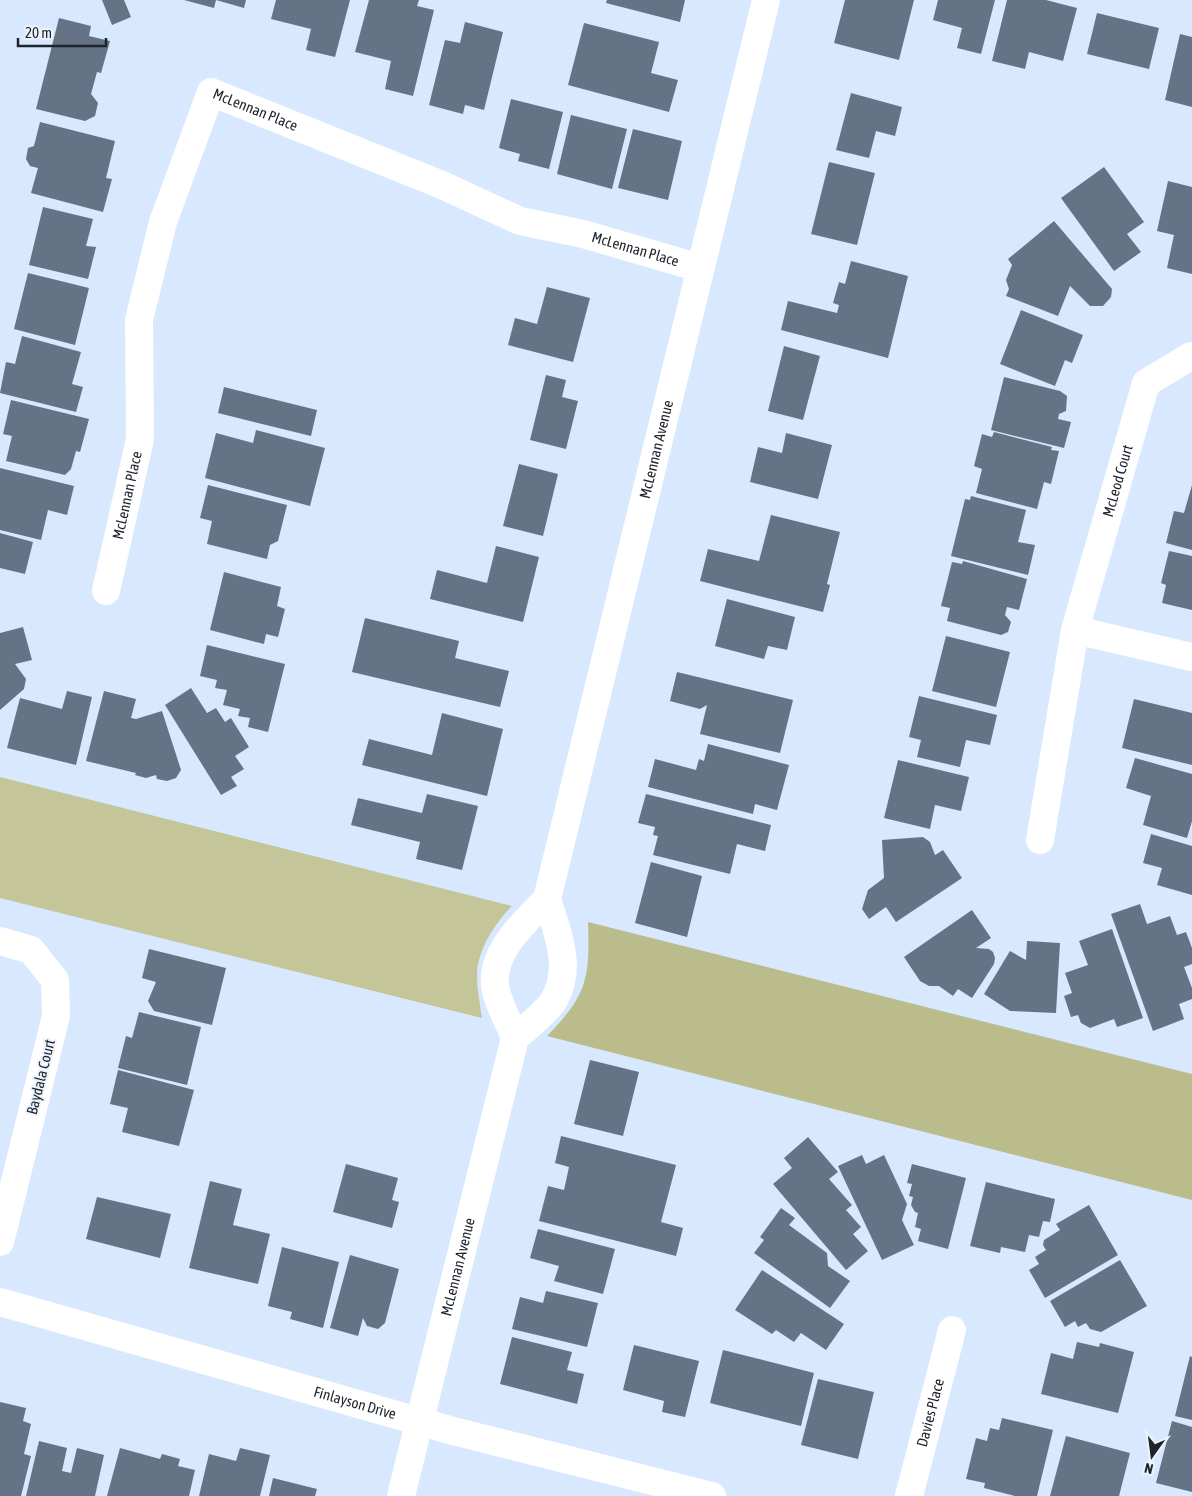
<svg xmlns="http://www.w3.org/2000/svg" width="1192" height="1496" font-family="'Asap Condensed',sans-serif">
  <style>
    .green { fill: #c4c699 }
    .forest { fill: #babc8b }
    .building { fill: #657386 }
    .lines { fill: none; stroke-linecap: round; stroke-linejoin: round }
    .minor { stroke: #fff; stroke-width: 28 }
    .labels { text-anchor: middle; stroke-width: 4; stroke-linejoin: round; paint-order: stroke }
    .street-label { font-size: 15px; fill: #1e242c; stroke: #eef4fd }
  </style>
  <rect width="100%" height="100%" fill="#d8e8fe"/>
  <path class="green" d="M0,777L512,906C496,922 477,950 477,975C477,989 480,1004 482,1018L0,898Z"/>
  <path class="forest" d="M588,922L1192,1074V1200L547,1036C587,995 590,979 588,922Z"/>
  <path class="building" d="M102,0H124L131,17L112,25Z
    M184,0H216L214,8Z
    M216,0H246L244,8Z
    M276,0H350L335,57L306,50L311,29L271,19Z
    M369,0H419L417,6L434,10L413,96L385,89L391,61L355,52Z
    M607,0H685L680,22L606,3Z
    M845,0H914L899,60L834,43Z
    M938,0H995L981,54L957,48L962,28L933,20Z
    M1007,0H1046L1077,8L1063,61L1029,52L1025,69L992,61Z
    M1097,13L1159,28L1149,69L1087,54Z
    M59,18L91,26L89,36L110,41L101,73L97,72L91,94L98,103L95,116L85,121L36,109Z
    M465,22L503,32L484,110L465,105L463,114L429,105L445,40L460,43Z
    M584,23L659,42L651,73L678,80L669,112L568,85Z
    M1180,34L1192,37V107L1165,100Z
    M851,93L902,107L895,136L876,131L869,158L836,150Z
    M511,99L563,112L549,169L518,161L520,154L499,148Z
    M571,115L627,129L612,189L557,174Z
    M40,122L115,141L106,178L112,179L103,212L31,193L38,168L30,166L26,159L28,148L34,146Z
    M633,129L682,141L668,200L618,188Z
    M829,162L875,173L857,245L811,234Z
    M1104,167L1144,222L1127,234L1141,252L1114,271L1061,198Z
    M1168,181L1192,187V274L1167,268L1174,235L1157,231Z
    M43,207L93,219L86,246L96,247L88,279L29,265Z
    M1054,221L1112,289L1111,297L1103,306H1090L1070,286L1058,316L1006,296L1009,289L1006,280L1012,265L1008,259Z
    M851,261L908,276L888,358L781,330L788,301L837,313L839,305L833,303L839,282L845,284Z
    M28,273L89,288L75,345L14,329Z
    M547,287L590,298L573,362L508,345L515,318L537,324Z
    M1021,310L1083,335L1072,363L1065,360L1055,386L1000,364Z
    M22,336L81,352L72,384L83,387L76,412L0,393L6,362L15,364Z
    M784,346L820,356L803,420L768,411Z
    M546,375L566,380L562,397L578,401L566,449L530,440Z
    M1004,377L1060,391L1067,396L1066,411L1059,414L1058,419L1071,422L1064,448L991,430Z
    M224,387L317,410L311,436L218,413Z
    M11,400L89,419L80,452L76,451L71,469L65,475L6,461L12,436L3,434Z
    M256,430L325,448L310,506L205,478L216,433L253,443Z
    M994,432L1052,447L1051,450L1059,451L1051,484L1044,482L1037,509L976,493L982,469L974,466L982,434L992,437Z
    M786,433L832,445L818,499L750,482L758,447L782,453Z
    M519,464L558,474L543,536L503,526Z
    M0,468L74,486L67,515L48,510L41,540L0,530Z
    M208,485L287,505L278,541L270,545L267,559L207,544L212,521L200,518Z
    M1192,485V550L1166,543L1174,511L1184,513Z
    M971,496L1026,510L1018,542L1035,545L1028,575L951,556L965,499L970,500Z
    M771,515L840,532L827,584L830,585L823,612L700,581L708,549L759,561Z
    M0,533L33,542L25,574L0,568Z
    M496,546L539,557L523,622L430,599L437,570L487,583Z
    M1169,551L1192,556V610L1162,603L1166,585L1161,583Z
    M963,561L1027,579L1019,610L1007,607L1005,615L1011,622L1008,632L1001,635L947,621L950,608L941,606L952,562L962,564Z
    M224,572L281,587L277,606L285,609L278,637L266,634L264,644L210,630Z
    M727,599L795,617L787,650L768,646L764,659L715,646Z
    M365,618L459,641L455,658L509,671L500,707L352,672Z
    M23,627L32,660L15,664L26,679L24,689L0,710V633Z
    M946,636L1010,652L996,707L932,691Z
    M207,645L285,664L268,732L248,727L250,718L238,716L240,709L223,705L227,690L215,688L217,680L200,676Z
    M677,672L793,700L780,753L700,734L707,705L700,709L670,701Z
    M191,688L207,713L216,708L225,722L231,718L249,747L235,756L244,769L231,777L237,786L221,795L165,705Z
    M67,691L92,697L76,765L7,748L20,698L62,709Z
    M104,691L136,699L131,718L136,719L162,711L181,770L176,778L167,781L157,779L156,775L146,778L135,775L136,773L86,761Z
    M919,696L997,715L990,745L966,740L960,767L917,757L921,740L909,737Z
    M1134,699L1192,713V765L1122,748Z
    M442,713L503,729L487,796L362,765L369,739L432,755Z
    M708,744L789,765L777,810L755,804L753,814L648,787L655,759L696,770L699,759L704,761Z
    M1135,758L1192,774V821L1187,838L1143,825L1151,796L1126,788Z
    M898,760L969,777L961,811L935,805L930,829L884,818Z
    M427,794L478,806L462,870L416,859L420,842L351,825L358,798L422,813Z
    M646,794L771,825L765,851L737,844L730,874L653,855L658,836L653,835L655,827L638,823Z
    M1151,834L1192,846V895L1157,885L1162,868L1143,863Z
    M923,837L930,842L935,855L943,850L962,878L896,922L886,907L869,919L862,909L868,890L884,878L882,840Z
    M651,862L702,876L687,937L635,923Z
    M1140,904L1147,924L1170,916L1177,935L1186,932L1192,948V964L1184,967L1192,988V999L1179,1004L1184,1019L1153,1031L1111,914Z
    M972,910L991,938L976,948L989,949L993,952L995,958L994,964L972,998L958,989L953,996L939,986H929L920,981L904,957Z
    M1112,929L1143,1018L1117,1027L1114,1019L1090,1028L1081,1023L1078,1015L1071,1017L1064,996L1072,993L1065,973L1088,965L1079,941Z
    M1027,941L1060,943L1056,1013L1010,1011L984,994L1010,951L1026,960Z
    M149,949L226,968L212,1025L154,1011L148,1001L156,982L142,978Z
    M139,1012L201,1027L187,1085L118,1068L126,1036L132,1038Z
    M590,1060L639,1072L623,1136L574,1124Z
    M118,1070L194,1090L179,1146L122,1132L128,1108L110,1104Z
    M561,1136L676,1165L661,1222L683,1228L676,1256L539,1221L548,1186L564,1190L569,1167L555,1163Z
    M808,1137L838,1172L829,1179L852,1205L846,1210L861,1227L853,1234L868,1251L846,1270L773,1184L792,1168L784,1158Z
    M862,1155L866,1164L884,1155L907,1204L902,1220L914,1245L882,1260L838,1166Z
    M346,1164L398,1178L392,1200L399,1202L392,1228L333,1212Z
    M912,1164L966,1178L948,1249L918,1241L921,1229L915,1227L918,1213L915,1212L911,1205L913,1197L909,1196L912,1184L907,1183Z
    M210,1181L242,1189L233,1225L270,1234L258,1284L189,1268Z
    M986,1182L1055,1199L1050,1222L1043,1221L1039,1237L1029,1235L1025,1252L1001,1247L1000,1253L970,1246Z
    M97,1197L171,1214L160,1258L86,1239Z
    M1089,1205L1118,1255L1045,1298L1029,1270L1039,1264L1035,1257L1046,1250L1043,1245L1044,1240L1060,1230L1056,1224Z
    M781,1208L795,1218L789,1225L827,1253L828,1266L850,1281L830,1308L754,1253L764,1240L760,1237Z
    M538,1229L615,1249L603,1294L554,1281L559,1266L530,1258Z
    M282,1247L339,1262L323,1328L290,1319L292,1312L268,1306Z
    M350,1255L399,1269L385,1323L378,1329L367,1326L363,1318L358,1336L330,1328Z
    M1120,1260L1147,1306L1101,1332L1090,1329L1086,1323L1078,1327L1075,1321L1065,1327L1050,1301Z
    M762,1270L844,1324L826,1350L801,1333L794,1342L776,1330L772,1334L735,1310Z
    M546,1291L598,1303L587,1347L512,1329L520,1297L543,1303Z
    M512,1337L572,1352L567,1370L584,1374L577,1404L500,1384Z
    M1077,1342L1099,1347L1100,1343L1134,1352L1118,1413L1041,1394L1051,1353L1073,1359Z
    M634,1345L699,1361L685,1417L662,1412L664,1401L623,1390Z
    M723,1350L814,1373L801,1426L710,1403Z
    M1190,1356L1192,1357V1420L1175,1416Z
    M818,1379L874,1392L858,1459L801,1445Z
    M0,1402L26,1408L23,1421L31,1424L24,1454L31,1456L21,1496H0Z
    M1002,1418L1053,1430L1037,1496H1015L984,1488L985,1483L966,1479L976,1438L987,1441L990,1428L999,1430Z
    M1172,1421L1192,1427V1492L1156,1483Z
    M1066,1436L1130,1453L1119,1496H1050Z
    M39,1441L67,1448L62,1471L71,1473L77,1448L104,1455L95,1496H26Z
    M120,1448L160,1459L162,1454L180,1459L178,1466L195,1470L189,1496H107Z
    M240,1448L270,1455L260,1496H199L209,1454L236,1461Z
    M273,1478L317,1489L315,1496H269Z"/>
  <g class="lines">
    <g class="minor">
      <path id="s1" d="M106,591L140,439L139,320L163,222L211,92L442,185L520,221L583,234L700,268"/>
      <path d="M1075,630L1192,657"/>
      <path id="s2" d="M1040,840L1075,630L1146,383L1191,356"/>
      <path d="M0,941L31,950L55,980L56,1016L0,1242"/>
      <path d="M515,1038C509,1023 500,1007 496,991C487,954 525,922 547,899"/>
      <path id="s3" d="M0,1302L453,1431L712,1496"/>
      <path id="s4" d="M401,1496L515,1038C526,1028 547,1012 554,1000C573,967 557,932 547,899L548,895L766,0"/>
      <path id="s5" d="M909,1496L952,1330"/>
    </g>
  </g>
  <g class="labels">
    <g class="street-label">
      <text dy="5" stroke="none"><textPath href="#s1" startOffset="562">McLennan Place</textPath></text>
      <text dy="5" stroke="none"><textPath href="#s1" startOffset="968">McLennan Place</textPath></text>
      <text dy="5" stroke="none"><textPath href="#s4" startOffset="1094">McLennan Avenue</textPath></text>
      <text dy="5" stroke="none"><textPath href="#s2" startOffset="368">McLeod Court</textPath></text>
      <text dy="5" stroke="none"><textPath href="#s1" startOffset="98">McLennan Place</textPath></text>
      <text transform="translate(41 1077) rotate(-76)" y="5">Baydala Court</text>
      <text dy="5" stroke="none"><textPath href="#s4" startOffset="236">McLennan Avenue</textPath></text>
      <text dy="5" stroke="none"><textPath href="#s3" startOffset="369">Finlayson Drive</textPath></text>
      <text dy="5" stroke="none"><textPath href="#s5" startOffset="86">Davies Place</textPath></text>
    </g>
  </g>
  <g transform="translate(1152 1456) rotate(194)" stroke="#eef4fd" stroke-width="4" paint-order="stroke">
  <path d="M0-4L9 19L0 12L-9 19Z" fill="#1e242c"/>
  <text y="-8" font-size="14" font-weight="bold" text-anchor="middle" fill="#1e242c">N</text>
  </g>
  <path d="M18 38v8h88v-8" fill="none" stroke="#1e242c" stroke-width="2.5"/>
  <text x="25" y="38" font-size="15" fill="#1e242c" stroke="#eef4fd" stroke-width="4" paint-order="stroke">20 m</text>
</svg>
